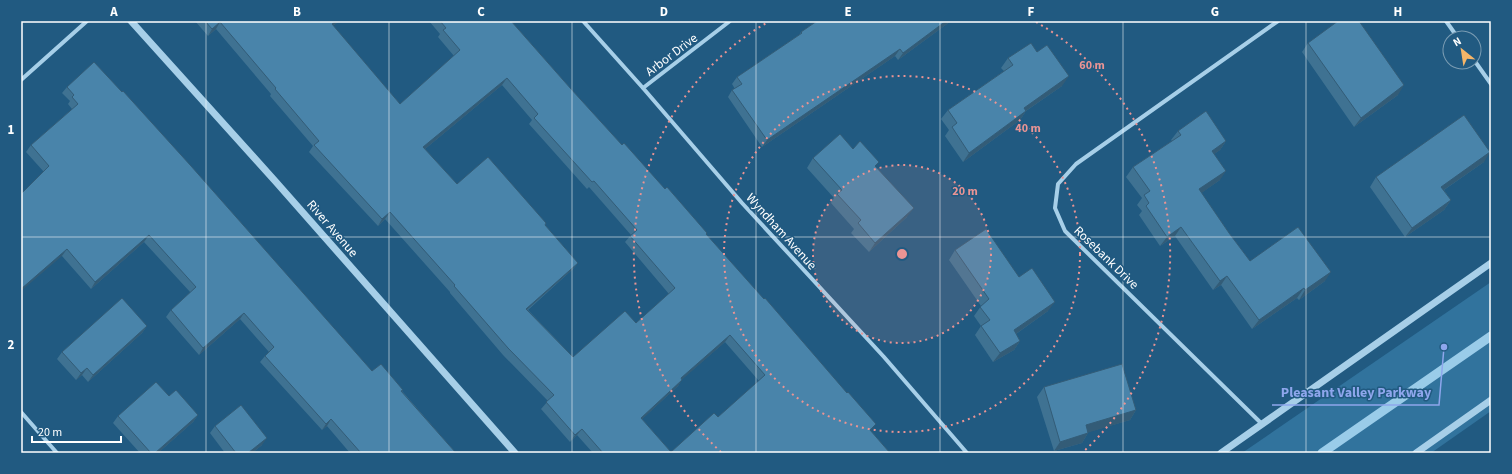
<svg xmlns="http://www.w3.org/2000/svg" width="1512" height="474" font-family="'Source Sans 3',sans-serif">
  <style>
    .green { fill: #31739d }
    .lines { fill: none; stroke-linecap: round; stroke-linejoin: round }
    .stream { stroke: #9acce9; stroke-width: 9 }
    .minor { stroke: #a7cfe8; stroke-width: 4 }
    .tertiary { stroke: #a7cfe8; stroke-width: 7 }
    .wall { fill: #3f7292; fill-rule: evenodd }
    .shaded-wall { fill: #335c77 }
    .building { fill: #4984aa; stroke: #335c77; fill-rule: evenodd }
    .grid { fill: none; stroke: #fff; stroke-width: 1; stroke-opacity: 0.55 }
    .ring { fill: none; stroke: #ea9494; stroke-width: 2; stroke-dasharray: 2 4 }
    .labels { text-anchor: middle; stroke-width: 3; stroke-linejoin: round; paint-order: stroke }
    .street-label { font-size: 13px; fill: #fff; stroke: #215a81 }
    .centre { fill: #ea9494; stroke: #215a81; stroke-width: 2 }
    .ring-label { font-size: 12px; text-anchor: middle; font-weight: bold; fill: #ea9494; stroke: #215a81; stroke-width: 3; stroke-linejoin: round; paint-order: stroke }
    .leader { fill: none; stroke: #8ea6ec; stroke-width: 1.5 }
    .callout-dot { fill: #8ea6ec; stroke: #215a81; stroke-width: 1.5 }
    .callout-label { font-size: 14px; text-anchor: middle; font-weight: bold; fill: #8ea6ec; stroke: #215a81; stroke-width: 3; stroke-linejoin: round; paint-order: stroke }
    .neatline { fill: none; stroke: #fff; stroke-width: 1.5 }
    .grid-label { font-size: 13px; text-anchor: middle; font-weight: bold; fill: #fff }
  </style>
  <rect width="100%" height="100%" fill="#215a81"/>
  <path class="green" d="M1491,282V411L1431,453H1242Z"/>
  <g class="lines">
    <path class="stream" d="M1322,453L1491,336"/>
    <path class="minor" d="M583,21L643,88L742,203L884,357L967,453
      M1446,21L1458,38
      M1474,60L1491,84
      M21,80L87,21
      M643,88L730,21
      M21,412L57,453
      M1262,424L1065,231L1055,208L1058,184L1076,164L1278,21"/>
    <path class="tertiary" d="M131,21L276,182L515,453
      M1221,453L1491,263
      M1416,453L1491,400"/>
  </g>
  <path class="wall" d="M195,21H339L333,26L400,104L454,56L438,37L440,34L429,21H511L571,89L622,145L665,189L706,234L871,431L890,453H593L577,435L570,442L541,409L548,401L503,355L450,293V292L385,219L378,226L309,152L313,146L270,96L271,94L216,29L208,36ZM502,85L532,120L529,124L587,189L589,187L631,235L625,242L669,294L636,323L573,357L528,310L573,269L578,263L545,225L546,223L457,184L425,149ZM725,342L759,381L718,417L671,452L642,419L678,386L682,379Z
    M817,21H951L898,60L895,56L762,147L728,97L732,90L735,89L732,84L737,77L799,35L801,32Z
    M1308,43L1398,95L1354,127L1302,52Z
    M1037,52L1062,86L1026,111L1020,120L963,162L945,136L949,130L941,119L948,110L1004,71L1001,68L1008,58Z
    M67,87L372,371L402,391L456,453H350L327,426L322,430L260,362L265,356L269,352L240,319L199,355L166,317L171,310L191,293L144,242L91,289L62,256L44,172L26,152L31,145L72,109L68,104L70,101L62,93Z
    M1178,131L1226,141L1220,150L1214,154L1220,180L1201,193L1229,233L1250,261L1325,281L1299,300L1297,298L1252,329L1221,285L1213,290L1175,236L1160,246L1139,215L1142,211L1137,205L1142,198L1126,177L1133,167L1172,141L1171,140Z
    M853,149L876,167L907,217L869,252L851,233L854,229L831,203L834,198L807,168L813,158Z
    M1484,162L1444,190L1451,200L1444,210L1405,237L1370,187L1376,177Z
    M955,250L1019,277L1048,311L1016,334L1020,341L1014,350L993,362L975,335L981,326L974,316L981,306L949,260Z
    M147,326L142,333L88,382L82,375L76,380L57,359L62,352Z
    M1044,387L1136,410L1130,420L1088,432V433L1082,443L1054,451L1037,397Z
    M169,396L198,415L193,422L158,453H140L113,423L118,416Z
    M215,426L262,445L252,453H225L210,433Z"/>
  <path class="shaded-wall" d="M336,21H339L327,31L332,24Z
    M946,21H951L898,60L903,53Z
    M220,22L216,29L208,36L212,29Z
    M900,49L895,56L762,147L767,140Z
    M1069,76L1062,86L1017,117L1024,108Z
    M507,78L502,85L419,154L423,147Z
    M1404,85L1398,95L1354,127L1361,118Z
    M1026,111L1020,120L963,162L969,153Z
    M1226,141L1220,150L1206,160L1212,151Z
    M1490,152L1484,162L1435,196L1441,187Z
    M1226,171L1220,180L1193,199L1199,189Z
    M1451,200L1444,210L1405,237L1412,228Z
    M914,208L907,217L869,252L875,243Z
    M390,212L385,219L378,226L382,219Z
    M1181,227L1175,236L1160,246L1167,237Z
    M149,235L144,242L91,289L95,282Z
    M67,249L62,256L21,291V289Z
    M578,263L573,269L521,315L526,309Z
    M1331,272L1325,281L1299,300L1305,290Z
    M1227,276L1221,285L1213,290L1220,281Z
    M1304,288L1297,298L1252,329L1259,320Z
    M1055,302L1048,311L1007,340L1014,330Z
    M244,313L240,319L199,355L203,348Z
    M147,326L142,333L88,382L93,375Z
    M730,335L725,342L676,385L681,378Z
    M1020,341L1014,350L993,362L1000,353Z
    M87,368L82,375L76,380L81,373Z
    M682,380L678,386L636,425L641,418Z
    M1136,410L1130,420L1080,435L1086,425Z
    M198,415L193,422L158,453H155Z
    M331,419L327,426L322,430L326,424Z
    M876,424L871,431L865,436L870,430Z
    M582,429L577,435L570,442L575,435Z
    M1088,433L1082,443L1054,451L1060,442Z
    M267,438L262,445L252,453H248Z"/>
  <path class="building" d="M205,21H336L332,24L400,104L460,50L443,30L446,28L440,21H511L571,89L622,145L624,143L665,189L667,187L707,233L706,234L764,299L765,298L847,393L848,392L876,424L870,430L890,453H603L582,429L575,435L546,402L554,395L508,348L454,286L455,285L390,212L382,219L314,145L319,141L275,89L276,88L220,22L212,29ZM507,78L538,114L534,118L592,182L594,181L637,230L630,236L675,288L636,323L625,311L573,357L526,309L578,263L545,225L546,223L488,157L457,184L423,147ZM730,335L765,375L718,417L714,413L671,452L641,418L682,380L681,378Z
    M817,21H946L903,53L900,49L767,140L732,90L742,84L737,77L802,33L801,32Z
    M1338,21H1359L1404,85L1361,118L1308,43Z
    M1031,43L1037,52L1047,45L1069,76L1024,108L1026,111L969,153L952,127L957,123L948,110L1013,65L1008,58Z
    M94,62L122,92L123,91L191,166L372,371L381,364L403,390L401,391L456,453H361L331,419L326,424L265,356L274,347L244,313L203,348L171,310L196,287L149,235L95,282L67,249L21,289V194L49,166L31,145L78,104L72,97L74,95L67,87Z
    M1206,111L1226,141L1212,151L1226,171L1199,189L1229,233L1250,261L1298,227L1331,272L1305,290L1304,288L1259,320L1227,276L1220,281L1181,227L1167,237L1146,206L1149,203L1144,195L1150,191L1133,167L1181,135L1178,131Z
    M1464,115L1490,152L1441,187L1451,200L1412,228L1376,177Z
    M840,134L853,149L860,141L879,162L875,166L914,208L875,243L858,223L861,220L837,194L842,190L813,158Z
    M986,229L1019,277L1032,268L1055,302L1014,330L1020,341L1000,353L981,326L990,320L980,307L989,299L955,250Z
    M122,298L147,326L93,375L87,368L81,373L62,352Z
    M1122,364L1136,410L1086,425L1088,433L1060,442L1044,387Z
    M156,382L169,396L176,390L198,415L155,453H151L118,416Z
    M241,405L267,438L248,453H236L215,426Z"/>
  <path class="grid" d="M206,21V453M389,21V453M572,21V453M756,21V453M940,21V453M1123,21V453M1306,21V453M21,237H1491"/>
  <circle cx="902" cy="254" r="89" fill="#ea9494" fill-opacity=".12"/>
  <g class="ring">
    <circle cx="902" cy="254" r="89"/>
    <circle cx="902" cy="254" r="178"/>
    <path d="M721 452A268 268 0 0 1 768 22M1036 22A268 268 0 0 1 1083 452"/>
  </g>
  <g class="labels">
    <g class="street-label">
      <text transform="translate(671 54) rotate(-37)" y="5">Arbor Drive</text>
      <text transform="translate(333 228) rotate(49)" y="5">River Avenue</text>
      <text transform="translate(782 231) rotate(48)" y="5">Wyndham Avenue</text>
      <text transform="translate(1107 257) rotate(44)" y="5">Rosebank Drive</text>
    </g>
  </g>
  <circle cx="902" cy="254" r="6" class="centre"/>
  <g class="ring-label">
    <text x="1092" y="69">60 m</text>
    <text x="1028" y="132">40 m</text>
    <text x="965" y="195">20 m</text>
  </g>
  <path class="leader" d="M1444 347L1439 405H1272"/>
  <circle class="callout-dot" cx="1444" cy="347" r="4"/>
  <g class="callout-label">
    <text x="1356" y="397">Pleasant Valley Parkway</text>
  </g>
  <rect width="1512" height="474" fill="none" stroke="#215a81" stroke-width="44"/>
  <g transform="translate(1462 50) rotate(330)"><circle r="19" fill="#215a81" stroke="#7a9cb3"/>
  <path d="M0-3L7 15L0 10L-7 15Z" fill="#f5b568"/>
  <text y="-6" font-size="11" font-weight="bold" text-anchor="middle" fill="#ffffff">N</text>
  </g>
  <path d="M32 436v6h89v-6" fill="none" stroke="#ffffff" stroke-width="2"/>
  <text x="38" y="436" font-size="12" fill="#ffffff" stroke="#215a81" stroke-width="3" paint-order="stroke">20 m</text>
  <rect x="22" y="22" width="1468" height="430" class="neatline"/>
  <g class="grid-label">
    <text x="114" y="16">A</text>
    <text x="297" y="16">B</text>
    <text x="481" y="16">C</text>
    <text x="664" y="16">D</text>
    <text x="848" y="16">E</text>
    <text x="1031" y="16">F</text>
    <text x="1215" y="16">G</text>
    <text x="1398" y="16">H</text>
    <text x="11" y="134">1</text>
    <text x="11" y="349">2</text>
  </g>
</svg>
